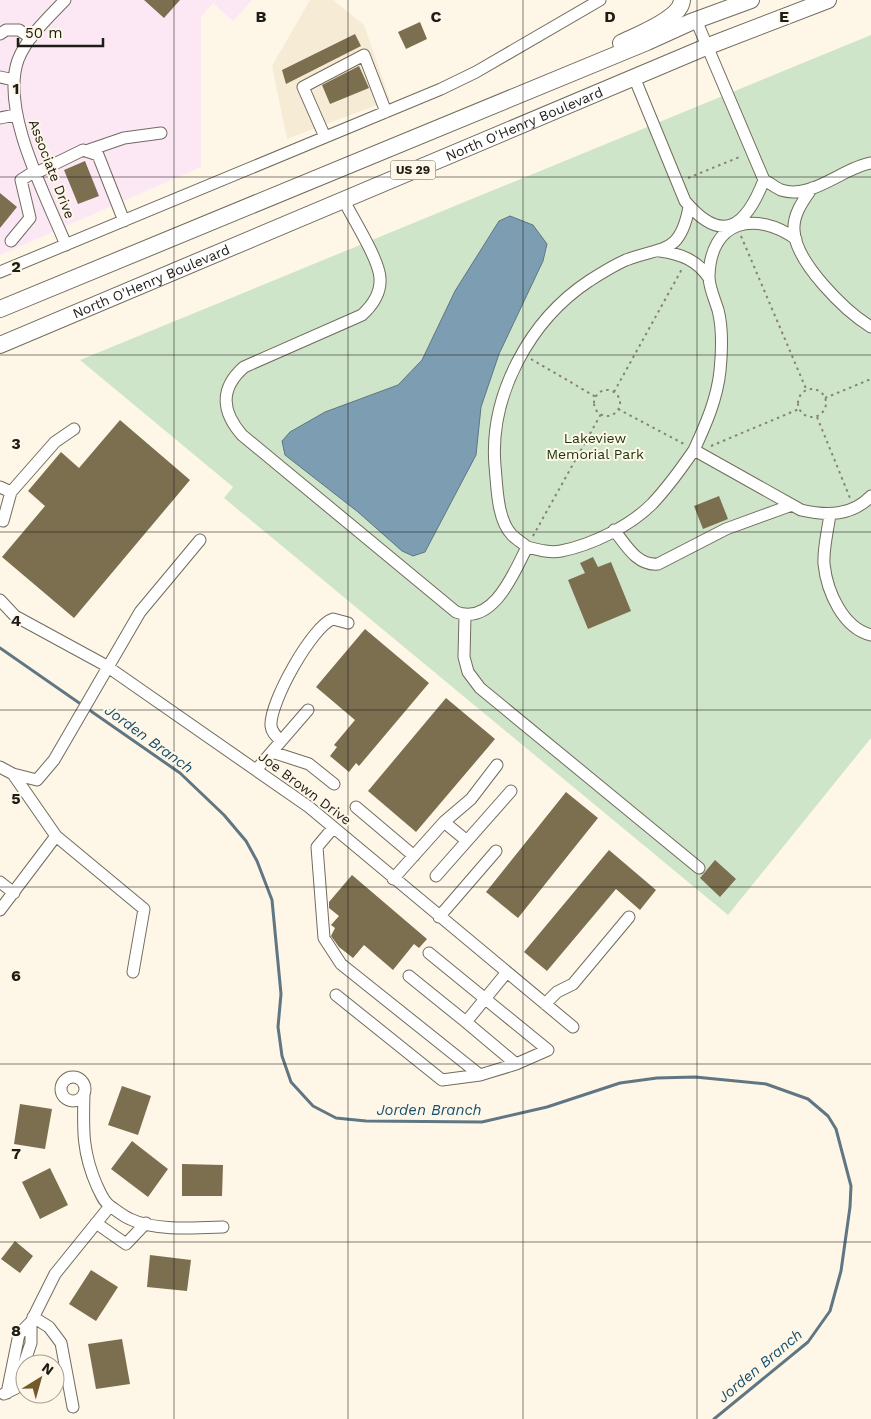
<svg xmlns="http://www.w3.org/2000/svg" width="871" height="1419" font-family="'Work Sans',sans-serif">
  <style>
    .built { fill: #f6ecd5 }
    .industrial { fill: #fce7f5 }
    .green { fill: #cfe5c9 }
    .water { fill: #7d9db2; stroke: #607683 }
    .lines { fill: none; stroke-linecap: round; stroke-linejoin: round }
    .stream { stroke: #607683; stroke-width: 3 }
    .building { fill: #7b6f50 }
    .minor-casing { stroke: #726c5e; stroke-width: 13 }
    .highway-casing { stroke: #726c5e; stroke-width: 18 }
    .path { stroke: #878278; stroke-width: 2; stroke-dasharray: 2.5 4; stroke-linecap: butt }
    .minor { stroke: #fff; stroke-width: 11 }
    .highway { stroke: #fff; stroke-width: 16 }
    .grid { fill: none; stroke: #1e1c16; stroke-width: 1; stroke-opacity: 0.55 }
    .labels { text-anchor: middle; stroke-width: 4; stroke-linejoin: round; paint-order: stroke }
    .shield { fill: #fef7e7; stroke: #615e55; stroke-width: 1 }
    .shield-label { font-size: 12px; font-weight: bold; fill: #1e1c16 }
    .street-label { font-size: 14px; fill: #1e1c16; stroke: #fef7e7 }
    .park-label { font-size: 14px; fill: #17360b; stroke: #fef7e7 }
    .water-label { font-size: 15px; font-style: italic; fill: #164f6e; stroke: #fef7e7 }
    .grid-label { font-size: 16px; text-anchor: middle; font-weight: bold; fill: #1e1c16; stroke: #fef7e7; stroke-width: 4; stroke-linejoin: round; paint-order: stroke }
  </style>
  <rect width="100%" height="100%" fill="#fef7e7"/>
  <path class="built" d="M310,0H333L364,25L390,100L287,139L272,66Z"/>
  <path class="industrial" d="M0,0H252L233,21L213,3L201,17V167L0,255Z"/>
  <path class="green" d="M871,35V738L728,915L224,498L233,487L80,360Z"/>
  <path class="water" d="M510,216L533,225L547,244L543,261L499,354L481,407L476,455L425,552L413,556L402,551L358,512L285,455L282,441L290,432L325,412L398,385L422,360L455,291L499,221Z"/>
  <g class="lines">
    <path class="stream" d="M0,648L180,773L224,815L246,841L257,861L272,900L281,994L278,1027L282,1056L291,1082L313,1106L336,1118L366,1121L482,1122L547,1107L620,1083L657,1078L695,1077L766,1084L808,1099L828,1116L836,1129L851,1186L850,1207L841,1271L830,1311L808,1342L714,1419"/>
  </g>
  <path class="building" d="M144,0H180L164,18Z
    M420,22L427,39L406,49L398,32Z
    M355,34L361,46L286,84L282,70Z
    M359,66L369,88L330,104L322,85Z
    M85,161L99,196L78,204L64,170Z
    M0,193L17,207L0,228Z
    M120,420L190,480L74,618L2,557L45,506L28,491L61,452L79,468Z
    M719,496L728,519L703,529L694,506Z
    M593,557L598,567L611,562L631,611L588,629L568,580L585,573L580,563Z
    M365,629L429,683L359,766L356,763L349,772L330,756L337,747L334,745L355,720L316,687Z
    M446,698L495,739L416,832L368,791Z
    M566,792L598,818L518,918L486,892Z
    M609,850L656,890L640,910L616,889L547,971L524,952Z
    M715,860L736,879L720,897L700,878Z
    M352,875L427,939L419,948L414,944L393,970L364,945L353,958L339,947L331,936L335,928L331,925L339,916L329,908V902Z
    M122,1086L151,1096L138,1135L108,1125Z
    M20,1104L52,1109L45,1149L14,1144Z
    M132,1141L168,1169L148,1197L111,1169Z
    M182,1164L223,1165L222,1196H182Z
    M50,1168L68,1205L40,1219L22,1182Z
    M15,1241L33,1256L20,1273L1,1259Z
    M150,1255L191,1260L187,1291L147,1287Z
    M91,1270L118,1287L96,1321L69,1304Z
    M122,1339L130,1384L96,1389L88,1344Z"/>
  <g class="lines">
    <g class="minor-casing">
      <path id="minor" d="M65,0C48,18 27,37 18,60C0,111 46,196 66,245
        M696,20L764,180C770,183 776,188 781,190C812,200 842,168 871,163
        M0,34L6,30H19L31,38
        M0,77L14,80
        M634,77L685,201C723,246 746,226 764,180
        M0,118L15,115
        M325,137L303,87L364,55L386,112
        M89,150L124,138L161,133
        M36,173L83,150L98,155L124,221
        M812,188C803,201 793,214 794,230C795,262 845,311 871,327
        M343,199C352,217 379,259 380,278C381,293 373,305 362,315L244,367C219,389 222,412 242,435L456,612C493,626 514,573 527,547C539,550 550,553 561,551C592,545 630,526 652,504C668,487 681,469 694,450L801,510C827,516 852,516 871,496
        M11,241L30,218L21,180L35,171
        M660,251C681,254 697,260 709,278
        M0,272L441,89L476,72L600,0
        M694,450C706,424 717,399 720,371C722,351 723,329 718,310C715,300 709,287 709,277C710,220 755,210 796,239
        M0,487L11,492L55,442L74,429
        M830,514C828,530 823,548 824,564C827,592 843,628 871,635
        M3,521L11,492
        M614,530C626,545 637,566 658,564L726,529L792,505
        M527,547C523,543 517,540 512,535C497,520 497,486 495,466C489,395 530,320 589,281C600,274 614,265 626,260C663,246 680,255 689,207
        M0,600L15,616L105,665L309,807L573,1027
        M465,615L464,657L468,672L480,688L699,868
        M281,741C276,736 272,733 271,726C269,703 313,625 333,619L348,623
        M272,752L309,764L334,784
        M0,767L13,774L37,780L54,760L140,612L200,540
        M256,770L308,710
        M356,807L414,856
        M444,822L467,841
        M333,828L317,847L324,938L341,964L480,1075L442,1080L336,995
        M56,836L144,909L133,972
        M436,876L511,791
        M393,879L444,822L471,799L497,765
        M0,882L14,893
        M0,910L56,836L13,774
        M439,917L496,851
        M429,953L548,1050L516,1064L466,1022L507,972
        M409,976L466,1022
        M545,1004L557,992L573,984L629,917
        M480,1075L516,1064
        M61 1089a12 12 0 1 1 24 0a12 12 0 1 1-24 0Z
        M110,1206C116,1210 123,1216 130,1219C154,1231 196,1228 223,1227
        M96,1223L126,1244L146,1223
        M33,1317L49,1327L61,1343L73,1407
        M7,1393L19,1334L31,1322L55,1274L110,1206C103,1201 101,1194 97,1186C82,1152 83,1129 84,1093
        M4,1394L16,1388L31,1343V1322"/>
    </g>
    <g class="highway-casing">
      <g id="highway">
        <path d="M621,43C637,35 681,19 682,0"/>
        <path d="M0,309L647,42L691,22L751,0"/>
        <path id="s1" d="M0,345L706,47L828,0"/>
      </g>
    </g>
    <path class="path" d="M688,178L742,156
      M741,236L807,391
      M531,359L596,397
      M798 403a14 14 0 1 1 28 0a14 14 0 1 1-28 0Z
      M594 403a13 13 0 1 1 26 0a13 13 0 1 1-26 0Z
      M614,392L682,269
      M825,398L871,379
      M618,409L684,444
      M817,417L850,498
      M711,446L799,409
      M533,536L601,414"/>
    <use href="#minor" class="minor"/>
    <use href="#highway" class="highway"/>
  </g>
  <path class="grid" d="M174,0V1419M348,0V1419M523,0V1419M697,0V1419M0,177H871M0,355H871M0,532H871M0,710H871M0,887H871M0,1064H871M0,1242H871"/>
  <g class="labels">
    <rect class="shield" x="390.5" y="160.5" width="45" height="19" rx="4"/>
    <g class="shield-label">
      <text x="413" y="174">US 29</text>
    </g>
    <g class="street-label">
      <text dy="5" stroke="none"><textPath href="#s1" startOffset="569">North O'Henry Boulevard</textPath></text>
      <text transform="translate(52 169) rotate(69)" y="5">Associate Drive</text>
      <text dy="5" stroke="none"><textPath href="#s1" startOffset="164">North O'Henry Boulevard</textPath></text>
      <text transform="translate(305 788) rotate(37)" y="5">Joe Brown Drive</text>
    </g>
    <g class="park-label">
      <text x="595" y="443">Lakeview<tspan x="595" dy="16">Memorial Park</tspan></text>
    </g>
    <g class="water-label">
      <text transform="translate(149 739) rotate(36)" y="5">Jorden Branch</text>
      <text x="429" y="1115">Jorden Branch</text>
      <text transform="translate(760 1366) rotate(-40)" y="5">Jorden Branch</text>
    </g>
  </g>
  <g class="grid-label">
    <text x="261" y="22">B</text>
    <text x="436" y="22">C</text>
    <text x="610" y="22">D</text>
    <text x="784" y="22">E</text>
    <text x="16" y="94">1</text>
    <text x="16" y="272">2</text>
    <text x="16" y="449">3</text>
    <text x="16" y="626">4</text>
    <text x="16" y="804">5</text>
    <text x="16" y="981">6</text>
    <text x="16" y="1159">7</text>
    <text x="16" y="1336">8</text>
  </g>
  <g transform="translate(40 1379) rotate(37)"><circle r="24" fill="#fef7e7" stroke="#a49f93"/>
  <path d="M0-4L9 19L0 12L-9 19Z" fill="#74592b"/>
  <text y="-8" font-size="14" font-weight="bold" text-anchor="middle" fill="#1e1c16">N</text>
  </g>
  <path d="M18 38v8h85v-8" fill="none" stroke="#1e1c16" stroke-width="2.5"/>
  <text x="25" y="38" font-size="15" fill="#1e1c16" stroke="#fef7e7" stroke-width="4" paint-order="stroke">50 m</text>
</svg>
